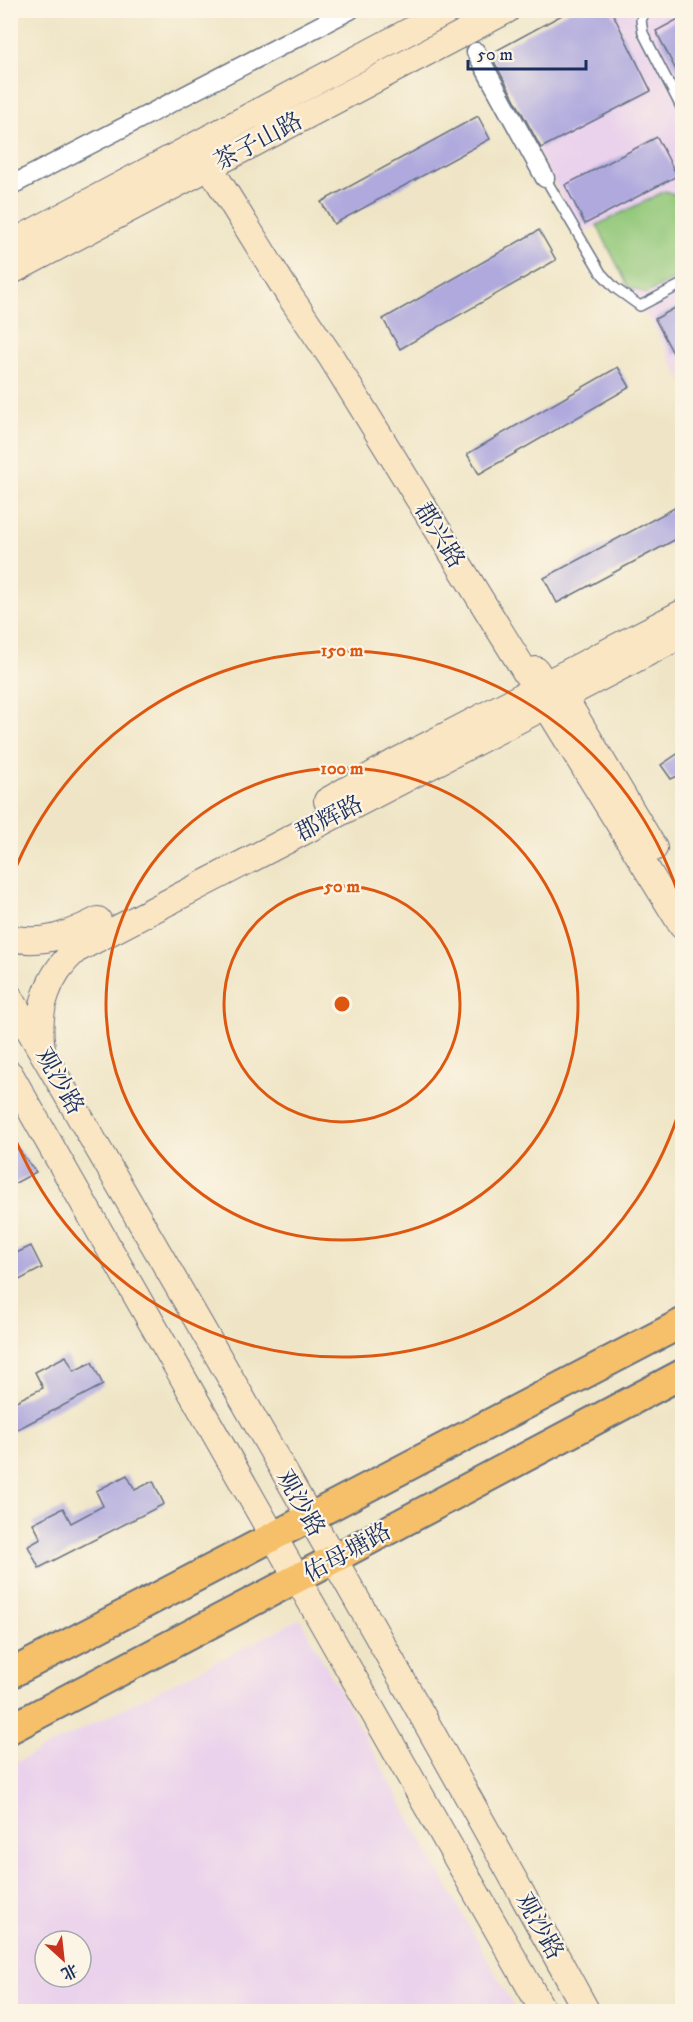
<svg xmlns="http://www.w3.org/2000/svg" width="693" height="2022" font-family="'IM FELL DW Pica','Noto Serif SC',serif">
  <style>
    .built { fill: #ead1ec; fill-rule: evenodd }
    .green { fill: #93c87a; stroke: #577c6c; stroke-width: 1.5 }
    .building { fill: #afa9de }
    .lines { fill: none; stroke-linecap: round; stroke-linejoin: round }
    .service-casing { stroke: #656f82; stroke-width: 12 }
    .minor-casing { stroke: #656f82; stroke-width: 21 }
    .secondary-casing { stroke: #656f82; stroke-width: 28 }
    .primary-casing { stroke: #656f82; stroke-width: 32 }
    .service { stroke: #fff; stroke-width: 9 }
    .minor { stroke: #fff; stroke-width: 18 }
    .secondary { stroke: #fbe6c4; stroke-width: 26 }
    .primary { stroke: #f6c06b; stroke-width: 28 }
    .ring { fill: none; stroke: #de5710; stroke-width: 3 }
    .labels { text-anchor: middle; stroke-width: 4.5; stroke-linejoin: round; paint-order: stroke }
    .street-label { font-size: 24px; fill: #1b2f5e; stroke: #fcf5e5 }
    .centre { fill: #de5710; stroke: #fcf5e5; stroke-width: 3 }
    .ring-label { font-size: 18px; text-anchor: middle; font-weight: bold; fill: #de5710; stroke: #fcf5e5; stroke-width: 4.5; stroke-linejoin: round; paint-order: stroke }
  </style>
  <rect width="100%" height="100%" fill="#fcf5e5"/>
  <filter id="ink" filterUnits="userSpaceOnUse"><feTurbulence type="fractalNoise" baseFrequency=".0167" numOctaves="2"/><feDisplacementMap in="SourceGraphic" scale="12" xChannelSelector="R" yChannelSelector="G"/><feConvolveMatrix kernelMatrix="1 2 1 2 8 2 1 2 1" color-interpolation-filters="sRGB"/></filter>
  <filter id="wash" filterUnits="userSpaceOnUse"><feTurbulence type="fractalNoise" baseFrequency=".008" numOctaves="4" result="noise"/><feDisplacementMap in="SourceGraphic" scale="24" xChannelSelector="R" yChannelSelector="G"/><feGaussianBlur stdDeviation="1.35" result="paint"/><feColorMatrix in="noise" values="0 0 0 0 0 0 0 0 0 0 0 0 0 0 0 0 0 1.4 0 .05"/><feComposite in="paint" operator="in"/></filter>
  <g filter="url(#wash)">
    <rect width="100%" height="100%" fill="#efe5c6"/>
    <path class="built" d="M611,11H682V382L651,320L624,300L632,295L597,226L581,233L537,150L651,91Z
      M300,1619L516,2011H11V1765ZM45,1941H81V1977H45Z"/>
    <path class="green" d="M665,191L682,197V275L646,294L628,286L597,225Z"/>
    <g id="blocks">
      <path class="building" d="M571,10H611L651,91L541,148L490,54Z
        M682,17V82L656,31Z
        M478,116L490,139L334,224L321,202Z
        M657,137L677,176L585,224L565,185Z
        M539,230L556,260L400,349L383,319Z
        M682,304V351L674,355L655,319Z
        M618,367L630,387L479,474L467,454Z
        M682,504V536L557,603L544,578Z
        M682,751V774L671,779L661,765Z
        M10,1138L36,1172L10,1186Z
        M31,1246L42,1268L10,1285V1256Z
        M66,1356L74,1371L92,1362L103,1385L10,1433V1404L43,1388L35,1372Z
        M127,1475L135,1490L153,1481L164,1504L39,1568L28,1546L41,1539L33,1523L63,1508L71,1523L103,1506L96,1491Z"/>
    </g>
  </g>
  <g filter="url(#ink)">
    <use href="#blocks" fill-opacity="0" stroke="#656f82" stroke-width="1.5"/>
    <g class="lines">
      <g class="service-casing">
        <path id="service" d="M646,10L641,20L643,33L682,109
          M545,178L601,273L615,288L640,306L682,284"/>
      </g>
      <g class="minor-casing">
        <path id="minor" d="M476,52L545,178
          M10,186L350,10"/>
      </g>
      <g class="secondary-casing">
        <path id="secondary" d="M196,145L289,295L331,357L682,926
          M10,244L449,10
          M10,272L507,10
          M536,670L545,684L564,697L654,848
          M327,801L395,762L682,613
          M10,938C44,945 68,935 98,920
          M10,997C206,1333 400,1671 587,2012
          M42,1049C36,1011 47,975 76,950L682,635
          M10,1074L544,2012"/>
      </g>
      <g class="primary-casing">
        <path id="primary" d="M10,1674L682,1323
          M10,1729C235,1612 458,1493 682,1374"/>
      </g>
      <use href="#service" class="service"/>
      <use href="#minor" class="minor"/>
      <use href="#secondary" class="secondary"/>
      <use href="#primary" class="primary"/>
    </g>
  </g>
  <g class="ring">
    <circle cx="342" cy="1004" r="118"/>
    <circle cx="342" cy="1004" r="236"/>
    <path d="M682 1102A354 354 0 0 1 12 1131M12 877A354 354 0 0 1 682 906"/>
  </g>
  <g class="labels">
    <g class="street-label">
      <text transform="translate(258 141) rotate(-28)" y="8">茶子山路</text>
      <text transform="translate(440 535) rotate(58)" y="8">郡兴路</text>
      <text transform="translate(329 818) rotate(-27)" y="8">郡辉路</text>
      <text transform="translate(60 1081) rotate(60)" y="8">观沙路</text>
      <text transform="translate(301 1503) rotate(60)" y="8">观沙路</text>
      <text transform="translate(347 1552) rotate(-29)" y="8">佑母塘路</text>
      <text transform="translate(540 1926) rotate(61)" y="8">观沙路</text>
    </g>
  </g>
  <circle cx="342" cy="1004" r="9" class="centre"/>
  <g class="ring-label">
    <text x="342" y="656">150 m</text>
    <text x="342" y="774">100 m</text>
    <text x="342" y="892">50 m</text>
  </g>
  <rect width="693" height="2022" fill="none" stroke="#fcf5e5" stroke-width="36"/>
  <g transform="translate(63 1959) rotate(153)"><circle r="28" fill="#fcf5e5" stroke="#a2a6af" stroke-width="1.5"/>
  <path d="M0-4.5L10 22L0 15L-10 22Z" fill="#c8321e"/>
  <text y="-9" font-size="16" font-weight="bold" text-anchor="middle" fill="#1b2f5e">北</text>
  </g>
  <path d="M468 60v9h118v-9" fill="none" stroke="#1b2f5e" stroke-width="3"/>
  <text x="477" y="60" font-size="18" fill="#1b2f5e" stroke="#fcf5e5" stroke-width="4.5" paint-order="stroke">50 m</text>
</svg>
